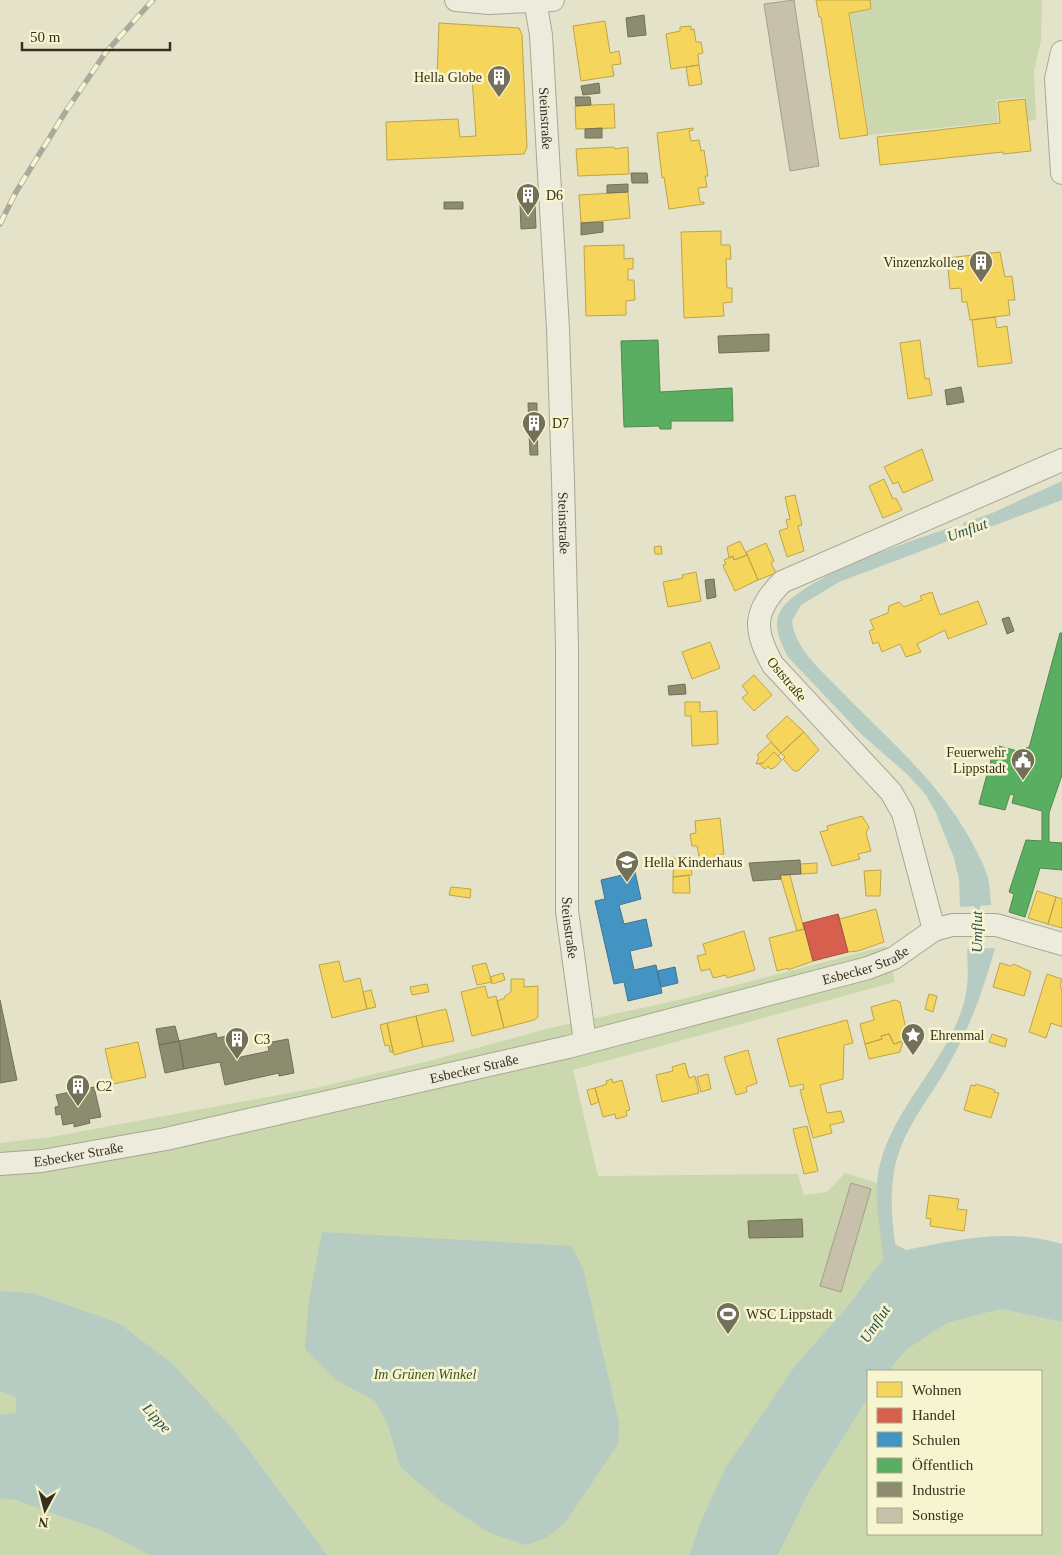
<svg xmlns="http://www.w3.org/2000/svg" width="1062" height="1555" font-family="Georgia,serif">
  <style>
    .green { fill: #cbd7ac }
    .water { fill: #b6cbc2 }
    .homes { fill: #f6d55c; stroke: #bda449 }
    .shops { fill: #d6604d; stroke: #a6523e }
    .schools { fill: #4393c3; stroke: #3f7591 }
    .public { fill: #5aae61; stroke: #50884c }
    .industry { fill: #8c8c6e; stroke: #727055 }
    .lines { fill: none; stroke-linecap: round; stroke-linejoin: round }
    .stream { stroke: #b6cbc2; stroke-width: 5.5 }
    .building { fill: #c7c1ab; stroke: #a49e8a }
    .minor-casing { stroke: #a9a694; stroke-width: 24 }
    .minor { stroke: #ecebdc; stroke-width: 22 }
    .rail-casing { stroke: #aba99c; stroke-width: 5.5 }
    .rail { stroke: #f6f5cf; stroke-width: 4; stroke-dasharray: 11; stroke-linecap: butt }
    .labels { text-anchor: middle; stroke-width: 5; stroke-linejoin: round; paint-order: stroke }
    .poi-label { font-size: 14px; fill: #37301c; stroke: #f6f5cf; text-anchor: start }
    .street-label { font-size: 14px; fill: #37301c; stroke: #f6f5cf }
    .park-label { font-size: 14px; font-style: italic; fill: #3b5422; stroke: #f6f5cf }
    .water-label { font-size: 15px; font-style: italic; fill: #2b4f57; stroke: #f6f5cf }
  </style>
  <rect width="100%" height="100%" fill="#e4e3ca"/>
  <path class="green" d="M870,0H1042L1041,40L1034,72L1036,120L1028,121L1025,97L996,100L998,122L869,135L850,13L872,10Z
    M886,946L895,982L573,1070L598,1176L798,1174L804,1195L827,1192L845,1173L877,1183L883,1259L848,1306L797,1363L726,1469L701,1521L689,1555H327L235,1431L172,1363L119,1323L34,1293L0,1291V1143L51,1137L316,1088L425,1062L550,1028L683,999Z
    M1001,1309L1062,1322V1555H778L809,1492L868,1398V1534H1041V1371H889L906,1350L947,1323Z
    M0,1391L16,1396V1413L0,1415Z
    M0,1498C42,1505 116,1531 150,1555H0Z"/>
  <path class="water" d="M1062,481V500L966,536L963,523L990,514Z
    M952,527L956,538L839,582L801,605L792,621C795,648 819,668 836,686C883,735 935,777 969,837C976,850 984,864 988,878C990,887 990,896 991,905L960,907L959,879L954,858L936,813L926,795L907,774L861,734L788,657C782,645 774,630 778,617C787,581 916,539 952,527Z
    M995,948C983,992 968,1032 945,1071C926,1103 900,1134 894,1172C890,1196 892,1219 895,1244L906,1250C957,1239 1012,1228 1062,1244V1322L1001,1309L947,1323L906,1350L889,1371H868V1398L809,1492L778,1555H689L701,1521L725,1469L797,1363L848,1306L883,1259C881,1228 872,1195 880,1164C895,1105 945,1064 963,1006C969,987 968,968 967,949Z
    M322,1232L571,1246L583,1268L619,1423L618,1444L565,1523L546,1538L526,1545L490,1533L442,1502L400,1467L388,1425L375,1401L336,1380L305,1349L309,1300Z
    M0,1291L34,1293L119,1323L172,1363L235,1431L327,1555H150L101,1530L18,1501L0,1498V1415L16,1413V1397L0,1391Z"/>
  <path class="homes" d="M816,0H870L871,9L849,13L868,135L840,139L821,17H819Z
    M605,21L610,53L619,51L621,64L612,65L614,76L581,81L573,26Z
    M439,23L519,28L522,35L527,147L524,154L387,160L386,122L458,119L460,137L476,136L472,77H437Z
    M691,26V30L694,29L696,42H701L703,53L698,54L699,65L671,69L666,34L680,31V27Z
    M699,65L702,84L689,86L686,67Z
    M1025,99L1031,151L1003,154V152L880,165L877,137L1000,123L998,102Z
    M614,104L615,128L576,129L575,106Z
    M693,128V130L689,131L691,141L699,140L701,151L704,150L708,176H705L707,187L698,188L700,202H704V204L669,209L664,177L662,178L657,133Z
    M614,147L615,149L628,147L629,174L578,176L576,149Z
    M628,192L630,218L581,223L579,195Z
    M721,231V245H730L731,259H726L727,288H732V302L723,303L724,316L684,318L681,232Z
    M624,245V259L633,258V269H628V280H634L635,300L626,301V315L586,316L584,246Z
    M1000,252L1005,277L1012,276L1015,300H1008L1010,315L970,320L967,302H962L961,288L950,289L947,258Z
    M995,317L997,328L1007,326L1012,363L978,367L972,320Z
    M920,340L925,379L929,378L932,395L908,399L900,343Z
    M922,449L933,480L903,493L898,482L893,484L884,467Z
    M884,479L893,499L896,498L902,510L883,518L869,486Z
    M795,495L802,525L798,526L804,551L787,557L779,531L788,528L786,520L790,519L785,497Z
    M740,541L747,555L734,560L733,556L729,558L727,547Z
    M766,543L774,561L771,563L776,573L758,580L746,552Z
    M661,546L662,554H655L654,547Z
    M746,552L758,580L735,591L724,568L723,565L726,564L724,560L733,556L734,560L747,555Z
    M696,572L701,601L668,607L663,582L683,578L682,575Z
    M932,592L940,615L978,601L987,624L948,639L945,630L917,644L921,652L906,657L900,644L882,652L878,642L873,644L869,631L874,629L870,620L888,613L889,606L899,602L904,607L922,600L920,596Z
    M710,642L720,668L692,679L682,652Z
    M754,675L772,695L754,711L742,698L748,693L742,686Z
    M685,702H700V712L717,711L718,744L692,746L691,716H685Z
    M787,716L804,732L781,753L766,736Z
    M804,732L819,750L798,771H794L783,759L785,757L781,753Z
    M771,742L781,753L778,756L774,752L763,763L756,764L759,757L757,755Z
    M774,752L782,760L774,768L770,769L768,766L765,769L759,764L763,763Z
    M862,816L869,827L866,833L871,851L858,854L860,859L832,866L820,832L828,830L827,826Z
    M720,818L724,854L714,855L715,860H707V855L699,856L697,846H692L690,834L696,833L695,821Z
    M690,857L692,875L673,877L674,858Z
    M817,863V873L801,874L800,864Z
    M881,870L880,896H866L864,871Z
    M689,875L690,893H673V877Z
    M780,875H790L804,929L797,931Z
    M451,887L471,889L470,898L449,895Z
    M1037,891L1056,897L1048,924L1028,918Z
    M1056,897L1062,899V928L1048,924Z
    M876,909L884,942L858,951L848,952L838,914L840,919Z
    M803,923L813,961L788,970V968L777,971L769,938L804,929Z
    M744,931L755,970L727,978L726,975L713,978L710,969L701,971L697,956L706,954L703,944Z
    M339,961L344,982L360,978L367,1009L332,1018L319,965Z
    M486,963L492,982L477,985L472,966Z
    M1000,963L1011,966L1014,964L1031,972L1024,996L993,987Z
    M503,973L505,980L492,984L490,977Z
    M1047,974L1062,979L1060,987L1062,988V1027L1051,1023L1046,1038L1029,1032Z
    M511,979H524V987L538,986V1017L534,1020L504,1028L497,1001L505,998V996L511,992Z
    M427,984L429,992L412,995L410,987Z
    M485,986L488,998L496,996L504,1028L472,1036L461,992Z
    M371,990L376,1007L367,1009L363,992Z
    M929,994L937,996L933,1012L925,1009Z
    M895,1000L900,1002L906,1029L903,1030V1041L894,1044L889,1034L881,1036L882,1039L865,1044L860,1024L874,1020L871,1007Z
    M446,1009L454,1041L423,1047L416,1016Z
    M416,1016L423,1047L394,1055L387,1023Z
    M847,1020L853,1043L844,1045L843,1079L820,1085L827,1113L841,1111L844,1122L830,1125L832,1133L813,1138L800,1090L804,1089L803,1084L790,1087L777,1039Z
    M387,1023L393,1052H390L389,1045L385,1046L380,1025Z
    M889,1034L894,1044L903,1041L900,1052L869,1059L865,1044L882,1039L881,1036Z
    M992,1034L1007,1039L1005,1047L989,1042Z
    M138,1042L146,1077L113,1084L105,1049Z
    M748,1050L757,1083L746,1087L747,1092L736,1095L724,1057Z
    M685,1063L689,1078L695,1076L699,1093L662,1102L656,1075L673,1071L672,1067Z
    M708,1074L711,1089L701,1092L697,1077Z
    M612,1079L613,1083L622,1080L630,1110L626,1111L627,1116L616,1119L615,1114L603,1117L595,1088L607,1084L606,1081Z
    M976,1084L995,1090L994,1092L999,1093L991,1118L964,1110L971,1085L975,1086Z
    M595,1088L599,1102L591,1105L587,1090Z
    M807,1126L818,1171L804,1174L793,1129Z
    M929,1195L959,1199L957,1209L967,1210L964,1231L930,1226L931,1219L926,1218Z"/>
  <path class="shops" d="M838,914L848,952L813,961L803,923Z"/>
  <path class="schools" d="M635,872L641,899L619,905L624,924L646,919L652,946L630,951L634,970L656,965L662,993L628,1001L624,982L614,984L595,901L605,899L601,880Z
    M675,967L678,983L661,987L657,971Z"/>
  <path class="public" d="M658,340L660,392L732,388L733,421H671V429H660L659,426L624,427L621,341Z
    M1060,633H1062V775L1049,813V842L1062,843V870L1040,868L1025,917L1009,912L1014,894L1009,892L1026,840L1042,841V811L1012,803L1014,795L1010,794L1005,810L979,804L995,745L1021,752L1019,757L1025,758L1027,747L1029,748Z"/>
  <path class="industry" d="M644,15L646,35L628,37L626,18Z
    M599,83L600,93L583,95L581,86Z
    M575,97H590L591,105L576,106Z
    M602,128V138H585V129Z
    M631,173H647L648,183H632Z
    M628,184V192L607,193V185Z
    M444,202H463V209H444Z
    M535,203L536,228L521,229L520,204Z
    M603,222V232L581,235V223Z
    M769,334V351L719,353L718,336Z
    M961,387L964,402L947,405L945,390Z
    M528,403H537V424L529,425Z
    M529,432H537L538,455H530Z
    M714,579L716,597L707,599L705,580Z
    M1009,617L1014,631L1007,634L1002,619Z
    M685,684L686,694L669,695L668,686Z
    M800,860L801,874L780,875L781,879L753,881L749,863Z
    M0,1000L17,1080L0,1083Z
    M175,1026L179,1041L159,1045L156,1029Z
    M216,1033L217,1038L231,1035L236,1058L269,1051L267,1043L288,1039L294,1073L279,1076V1073L225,1085L220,1062L184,1069L179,1041Z
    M179,1041L184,1069L165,1073L159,1045Z
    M94,1087L101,1117L89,1119L90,1123L74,1127V1123L63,1125L61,1114L56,1115L55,1107L59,1106L56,1095Z
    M802,1219L803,1237L749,1238L748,1221Z"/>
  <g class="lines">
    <path class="stream" d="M949,536L971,528
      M977,900L978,921
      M978,956L979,930"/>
  </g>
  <path class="building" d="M794,0L819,166L790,171L764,4Z
    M851,1183L871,1189L841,1292L820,1286Z"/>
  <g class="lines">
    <g class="minor-casing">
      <g id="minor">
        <path d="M456,0L489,3L553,0"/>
        <path id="s1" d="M535,0L541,35L558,329L563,480L567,645V911L585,1042"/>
        <path d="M1062,52L1056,79L1062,173"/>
        <path d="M934,930L903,813L891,792L773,665C753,630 753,611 782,582L1062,460"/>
        <path id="s2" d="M0,1164L42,1161L166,1139L568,1047L868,968L894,958L934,930L952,925H996L1062,944"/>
      </g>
    </g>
    <use href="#minor" class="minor"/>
    <g class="rail-casing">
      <path id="rail" d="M0,224L16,192L66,111L106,52L153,0"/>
    </g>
    <use href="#rail" class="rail"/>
  </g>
  <defs>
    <g id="building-pin" transform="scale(1.25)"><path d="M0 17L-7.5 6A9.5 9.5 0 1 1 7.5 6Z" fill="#746f59" stroke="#f6f5cf"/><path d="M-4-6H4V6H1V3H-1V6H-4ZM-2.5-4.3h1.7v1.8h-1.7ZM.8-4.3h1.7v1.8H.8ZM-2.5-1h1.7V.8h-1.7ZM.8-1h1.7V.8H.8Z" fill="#fff"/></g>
    <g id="civic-pin" transform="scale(1.25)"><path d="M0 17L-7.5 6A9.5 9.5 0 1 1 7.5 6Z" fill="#746f59" stroke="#f6f5cf"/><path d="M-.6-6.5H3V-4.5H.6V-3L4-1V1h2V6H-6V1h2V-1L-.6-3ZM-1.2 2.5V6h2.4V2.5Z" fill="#fff"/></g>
    <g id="school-pin" transform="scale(1.25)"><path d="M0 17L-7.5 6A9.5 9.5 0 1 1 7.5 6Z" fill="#746f59" stroke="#f6f5cf"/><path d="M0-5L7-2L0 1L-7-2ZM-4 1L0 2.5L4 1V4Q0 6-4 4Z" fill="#fff"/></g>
    <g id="sight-pin" transform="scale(1.25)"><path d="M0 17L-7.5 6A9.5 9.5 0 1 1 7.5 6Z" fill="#746f59" stroke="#f6f5cf"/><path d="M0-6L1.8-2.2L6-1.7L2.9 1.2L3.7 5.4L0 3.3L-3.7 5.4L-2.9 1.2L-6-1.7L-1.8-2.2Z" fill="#fff"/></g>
    <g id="stadium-pin" transform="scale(1.25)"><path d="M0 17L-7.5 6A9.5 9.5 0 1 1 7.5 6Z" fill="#746f59" stroke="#f6f5cf"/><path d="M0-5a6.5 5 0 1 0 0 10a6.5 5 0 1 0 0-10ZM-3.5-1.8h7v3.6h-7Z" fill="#fff"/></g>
  </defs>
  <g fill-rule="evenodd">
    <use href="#building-pin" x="499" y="77"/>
    <use href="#building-pin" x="528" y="195"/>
    <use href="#building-pin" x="981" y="262"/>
    <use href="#building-pin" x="534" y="423"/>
    <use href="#civic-pin" x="1023" y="760"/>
    <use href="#school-pin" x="627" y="862"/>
    <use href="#sight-pin" x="913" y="1035"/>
    <use href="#building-pin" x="237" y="1039"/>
    <use href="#building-pin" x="78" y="1086"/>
    <use href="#stadium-pin" x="728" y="1314"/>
  </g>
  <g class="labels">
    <g class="poi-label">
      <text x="482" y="82" text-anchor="end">Hella Globe</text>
      <text x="546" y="200">D6</text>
      <text x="964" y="267" text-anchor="end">Vinzenzkolleg</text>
      <text x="552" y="428">D7</text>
      <text x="1006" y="757" text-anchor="end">Feuerwehr<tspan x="1006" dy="16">Lippstadt</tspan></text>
      <text x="644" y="867">Hella Kinderhaus</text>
      <text x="930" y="1040">Ehrenmal</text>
      <text x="254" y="1044">C3</text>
      <text x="96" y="1091">C2</text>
      <text x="746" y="1319">WSC Lippstadt</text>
    </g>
    <g class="street-label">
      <text dy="5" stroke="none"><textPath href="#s1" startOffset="119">Steinstraße</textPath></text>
      <text dy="5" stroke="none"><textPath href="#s1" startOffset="524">Steinstraße</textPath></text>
      <text transform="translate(787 679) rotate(50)" y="5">Oststraße</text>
      <text dy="5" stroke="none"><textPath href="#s1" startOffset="929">Steinstraße</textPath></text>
      <text dy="5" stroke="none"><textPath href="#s2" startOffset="889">Esbecker Straße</textPath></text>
      <text dy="5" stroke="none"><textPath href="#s2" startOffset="484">Esbecker Straße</textPath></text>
      <text dy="5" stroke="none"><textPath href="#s2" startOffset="79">Esbecker Straße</textPath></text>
    </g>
    <g class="park-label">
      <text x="425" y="1379">Im Grünen Winkel</text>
    </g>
    <g class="water-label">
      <text transform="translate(967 530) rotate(-20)" y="5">Umflut</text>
      <text transform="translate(977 932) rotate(-90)" y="5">Umflut</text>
      <text transform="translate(875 1324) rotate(-56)" y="5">Umflut</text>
      <text transform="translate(157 1418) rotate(48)" y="5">Lippe</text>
    </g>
  </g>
  <rect x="867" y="1370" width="175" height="165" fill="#f6f5cf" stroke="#aaa687"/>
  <rect x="877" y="1382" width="25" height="15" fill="#f6d55c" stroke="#aaa687"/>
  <text x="912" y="1395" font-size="15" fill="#37301c">Wohnen</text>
  <rect x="877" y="1408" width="25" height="15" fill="#d6604d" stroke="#aaa687"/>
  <text x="912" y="1420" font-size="15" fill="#37301c">Handel</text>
  <rect x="877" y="1432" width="25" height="15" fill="#4393c3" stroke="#aaa687"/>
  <text x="912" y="1445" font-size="15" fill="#37301c">Schulen</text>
  <rect x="877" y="1458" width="25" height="15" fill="#5aae61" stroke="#aaa687"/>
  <text x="912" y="1470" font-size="15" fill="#37301c">Öffentlich</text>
  <rect x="877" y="1482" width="25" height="15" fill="#8c8c6e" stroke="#aaa687"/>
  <text x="912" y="1495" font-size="15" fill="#37301c">Industrie</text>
  <rect x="877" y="1508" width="25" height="15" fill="#c7c1ab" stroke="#aaa687"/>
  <text x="912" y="1520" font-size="15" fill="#37301c">Sonstige</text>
  <g transform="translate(45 1510) rotate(187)" stroke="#f6f5cf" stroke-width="4" paint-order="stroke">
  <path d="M0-4L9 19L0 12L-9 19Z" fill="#37301c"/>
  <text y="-8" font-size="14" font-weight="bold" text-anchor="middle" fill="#37301c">N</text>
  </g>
  <path d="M22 42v8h148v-8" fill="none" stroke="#37301c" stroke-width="2.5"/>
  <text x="30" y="42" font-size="15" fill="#37301c" stroke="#f6f5cf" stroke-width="4" paint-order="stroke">50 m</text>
</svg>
